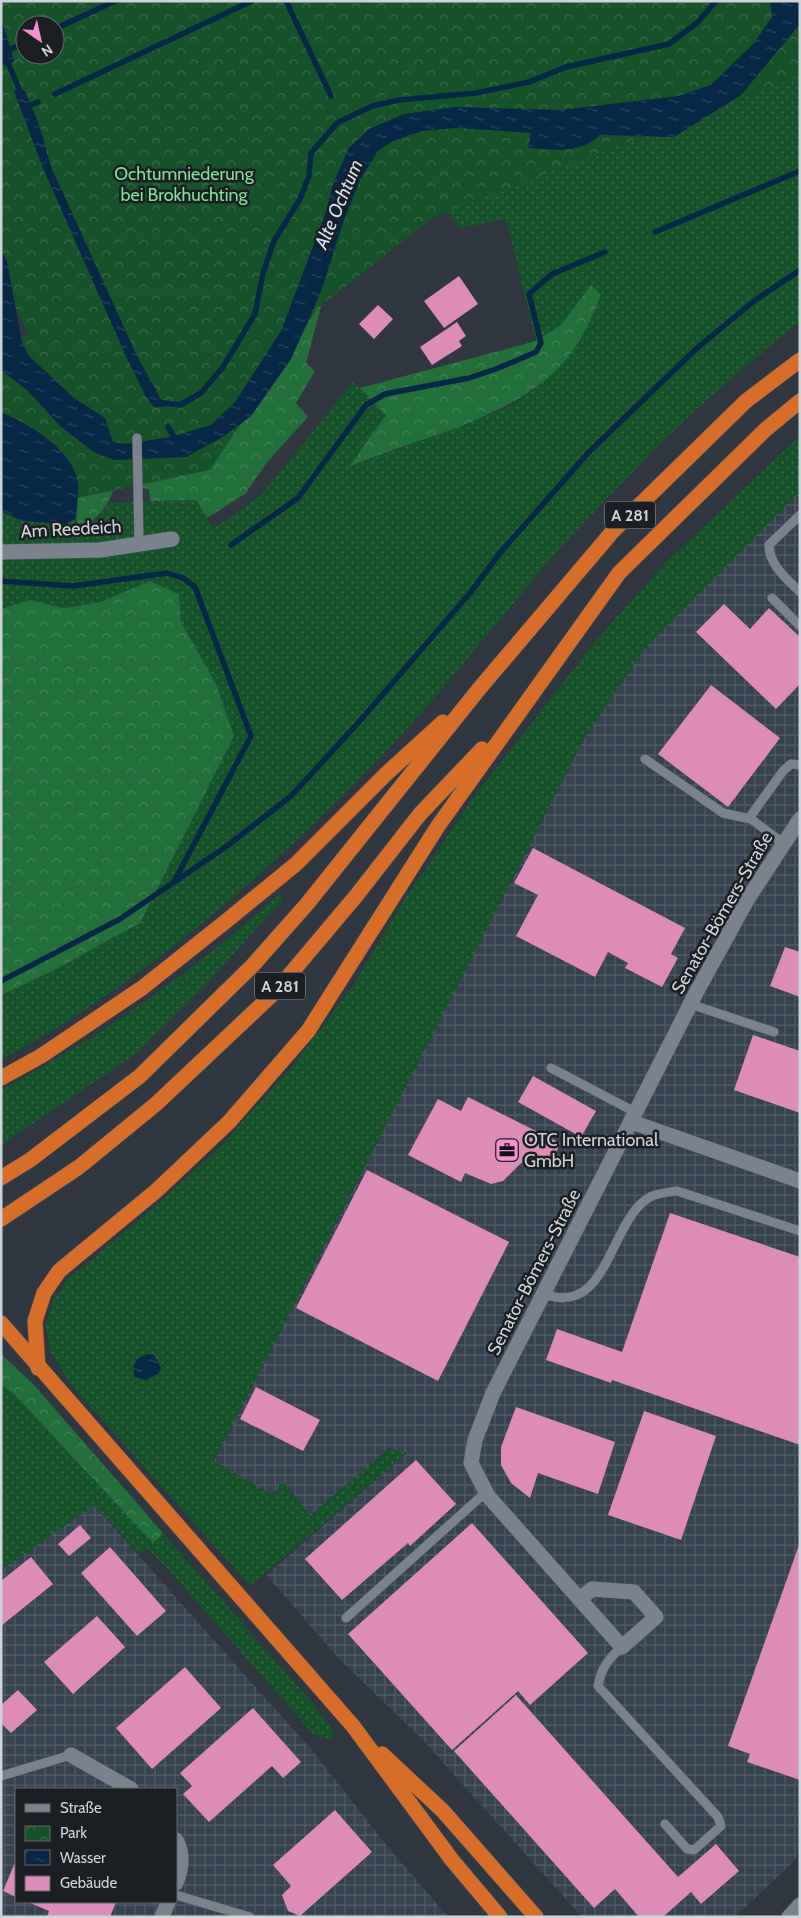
<svg xmlns="http://www.w3.org/2000/svg" width="801" height="1918" font-family="Cabin,sans-serif">
  <style>
    .industrial { fill: url(#industrial-grid); fill-rule: evenodd }
    .grass { fill: url(#grass-dots) }
    .forest { fill: url(#forest-crowns) }
    .park { fill: url(#park-crowns); fill-rule: evenodd }
    .water { fill: url(#water-ripples) }
    .lines { fill: none; stroke-linecap: round; stroke-linejoin: round }
    .stream { stroke: #062846; stroke-width: 5.5 }
    .building { fill: #dd8cb7 }
    .lane-casing { stroke: #4f555c; stroke-width: 10 }
    .street-casing { stroke: #4f555c; stroke-width: 16 }
    .highway-casing { stroke: #4f555c; stroke-width: 16 }
    .lane { stroke: #7a828d; stroke-width: 9 }
    .street { stroke: #7a828d; stroke-width: 15 }
    .highway { stroke: #d66d29; stroke-width: 15 }
    .labels { text-anchor: middle; stroke-width: 5; stroke-linejoin: round; paint-order: stroke }
    .shield { fill: #1b1e23; stroke: #989da2; stroke-width: 1 }
    .shield-label { font-size: 16px; font-weight: bold; fill: #ced3d8 }
    .park-label { font-size: 18px; fill: #7fe397; stroke: #1b1e23 }
    .street-label { font-size: 18px; fill: #ced3d8; stroke: #1b1e23 }
    .poi-label { font-size: 18px; fill: #ced3d8; stroke: #1b1e23; text-anchor: start }
    .water-label { font-size: 19px; font-style: italic; fill: #d2e1f2; stroke: #1b1e23 }
  </style>
  <defs>
    <pattern id="industrial-grid" width="8" height="8" patternUnits="userSpaceOnUse" patternTransform="scale(1.25)"><rect width="8" height="8" fill="#364250"/><path d="M0 4h8M4 0v8" fill="none" stroke="#525c68"/></pattern>
    <pattern id="grass-dots" width="8" height="8" patternUnits="userSpaceOnUse" patternTransform="scale(1.25)"><rect width="8" height="8" fill="#16532a"/><path d="M2 2h.1M6 6h.1" fill="none" stroke="#376b48" stroke-width="1.8" stroke-linecap="round"/></pattern>
    <pattern id="forest-crowns" width="20" height="18" patternUnits="userSpaceOnUse" patternTransform="scale(1.25)"><rect width="20" height="18" fill="#226f3a"/><path d="M2 6a3 3 0 1 1 6 0M12 15a3 3 0 1 1 6 0" fill="none" stroke="#418356"/></pattern>
    <pattern id="park-crowns" width="20" height="18" patternUnits="userSpaceOnUse" patternTransform="scale(1.25)"><rect width="20" height="18" fill="#16532a"/><path d="M2 6a3 3 0 1 1 6 0M12 15a3 3 0 1 1 6 0" fill="none" stroke="#376b48"/></pattern>
    <pattern id="water-ripples" width="26" height="14" patternUnits="userSpaceOnUse" patternTransform="scale(1.25)"><rect width="26" height="14" fill="#062846"/><path d="M2 4q2-2 4 0t4 0M15 11q2-2 4 0t4 0" fill="none" stroke="#294660"/></pattern>
  </defs>
  <rect width="100%" height="100%" fill="#303741"/>
  <path class="industrial" d="M800,491V1852L790,1865L735,1917H582L420,1737L341,1661L266,1575L407,1453L389,1448L310,1516L283,1481L272,1495L214,1461L585,737L646,647Z
    M94,1505L316,1755L388,1847L448,1917H1V1570ZM16,1789H176V1902H16Z"/>
  <path class="grass" d="M800,24V321C742,369 684,417 633,472C602,503 571,535 543,568C487,634 434,702 374,764C263,878 142,984 1,1060V995L54,970L140,923L234,736L216,684L181,622L179,594L150,581L101,602L64,608L30,600L1,609V511L22,521L66,524L76,518L81,529L98,518L109,503L196,500L213,528L246,507L262,494L353,382L386,415L350,467L507,408L533,390L560,365L582,337L591,285L561,325L536,341L506,219L460,228L438,201L343,223L600,135L674,137L741,95Z
    M800,436V491L646,647L585,737L214,1461L272,1495L282,1481L310,1516L389,1448L407,1453L250,1586L71,1385L51,1353L46,1326L54,1298L69,1278L149,1212L221,1146L292,1067L353,986L405,899L473,798L594,643L666,562Z
    M280,894L283,899L201,990L137,1053L1,1145V1090C102,1036 195,970 280,894Z
    M1,1385L15,1395L153,1542L163,1533L315,1706L331,1728L333,1736L330,1739L314,1735L166,1567L147,1548L139,1554L95,1505L1,1570Z"/>
  <path class="forest" d="M591,285L601,295C595,308 590,323 582,336C537,417 427,433 349,467L386,415L360,388L536,341L561,325Z
    M321,292L324,295L306,363L315,371L296,403L308,417L268,461L245,494L207,518L196,500L150,501L149,489L116,484C107,507 101,516 80,529L76,518L78,482L1,370Z
    M150,581L179,594L181,622L216,684L234,736L140,923L54,970L1,995V609L30,600L64,608L101,602Z
    M1,1354L34,1385L163,1533L153,1543L15,1395L1,1385Z"/>
  <path class="park" d="M1,1H800V76L434,217L318,308L210,470L1,514V341L29,334L1,279ZM25,25H55V55H25Z"/>
  <path class="water" d="M770,1H800V24L741,95L674,137L600,135C581,154 553,150 528,148L531,133L456,128L422,131L393,141L378,151L360,180L343,223L321,292L291,359L251,416L226,435L186,457L115,460L95,453L60,426L28,391L1,370V249L7,261L22,342L29,356L74,398L105,418L113,442L126,444L170,437L211,425L235,402L281,331L327,209L332,187L348,149L369,129L404,114L454,107L561,110L678,96L711,85L754,43L772,17Z
    M1,18L14,60L9,67L1,63Z
    M18,88L25,91L40,127L50,164L136,354L165,407H154L146,397L125,354L42,166L14,91Z
    M1,412C29,424 74,450 78,483C79,494 77,507 76,518L66,524L22,521L1,511Z
    M148,1354L154,1355L161,1368L158,1374L146,1380L135,1377C130,1366 137,1356 148,1354Z"/>
  <g class="lines">
    <path class="stream" d="M286,1L331,96
      M55,29L115,1
      M1,47L21,93
      M6,51L25,43
      M55,94L252,1
      M26,107L38,102
      M655,232L800,171
      M157,402L180,405L201,393L223,367L255,314L263,273L274,241L300,199L309,176L311,153L337,123L372,106L399,100L476,93L529,82L566,67L669,44L698,22L716,1
      M168,427L177,442
      M231,545L298,498L366,405L385,394L469,378L496,369L536,352L541,343L529,294L552,274L605,252
      M1,581L73,586L167,573L183,578L195,587L251,736L174,882
      M1,981L120,919L227,846L291,796L359,722L470,593L500,553L588,453L696,349L754,301L800,270"/>
  </g>
  <path class="building" d="M459,276L478,304L444,328L424,301Z
    M378,305L393,319L374,339L359,324Z
    M457,322L466,336L459,341L462,346L432,365L420,347Z
    M724,604L750,629L769,608L800,637V684L776,709L696,632Z
    M711,685L780,738L728,807L658,754Z
    M533,848L685,928L671,954L678,958L662,987L625,968L628,963L608,952L595,977L516,936L538,895L514,883Z
    M785,947L800,952V997L770,986Z
    M753,1035L800,1051V1113L734,1090Z
    M533,1076L596,1111L581,1137L518,1102Z
    M468,1097L560,1143L556,1153L549,1160L539,1163L528,1160L520,1164L503,1181L491,1184L465,1173L461,1182L408,1155L438,1099L461,1111Z
    M367,1170L509,1242L438,1381L296,1308Z
    M670,1213L800,1257V1445L612,1380L611,1383L546,1360L557,1329L622,1352Z
    M256,1387L320,1420L303,1451L240,1419Z
    M516,1407L615,1442L598,1494L538,1473L530,1498L511,1483L501,1465V1447Z
    M644,1411L716,1436L681,1540L608,1515Z
    M416,1460L456,1504L410,1546L408,1543L342,1600L305,1559Z
    M472,1523L588,1653L530,1705L518,1691L452,1750L348,1634Z
    M80,1525L91,1538L69,1556L58,1544Z
    M800,1542V1780L747,1762L750,1754L728,1746Z
    M110,1547L166,1611L137,1636L81,1573Z
    M31,1557L53,1584L1,1626V1581Z
    M97,1616L125,1647L73,1694L44,1662Z
    M185,1667L221,1708L152,1769L116,1728Z
    M18,1690L37,1710L11,1733L1,1723V1705Z
    M516,1695L678,1877L716,1844L739,1871L701,1904L691,1892L663,1917H639L615,1889L594,1908L454,1751Z
    M253,1708L301,1762L283,1778L272,1766L209,1822L183,1794L192,1786L180,1773Z
    M335,1810L372,1852L300,1916L288,1911L282,1895L291,1886L273,1865Z
    M16,1860V1897L3,1891Z
    M28,1902H116L110,1917H47L49,1911Z"/>
  <g class="lines">
    <g class="lane-casing">
      <path id="lane" d="M137,438L139,543
        M800,515L769,545C769,565 787,579 800,592
        M772,598L800,626
        M645,759L723,813L751,819
        M783,843L751,819L752,814L783,771L791,764L800,765
        M690,1004L774,1032
        M551,1068L637,1113
        M544,1294C609,1318 609,1220 650,1197C658,1193 668,1192 677,1191L800,1231
        M346,1618L486,1492
        M622,1647C609,1658 601,1668 598,1686L718,1817L721,1826L694,1850L687,1849L665,1824
        M1,1776L71,1755
        M176,1895L250,1917"/>
    </g>
    <g class="street-casing">
      <path id="street" d="M1,552L100,550L172,539
        M632,1122L800,1181
        M580,1599L592,1589L634,1592L656,1617L622,1647L488,1496L471,1463L475,1440L493,1393L696,993L747,900L800,819
        M71,1755L131,1789
        M176,1840C184,1854 182,1868 176,1883
        M162,1917L168,1902
        M789,1917L800,1905"/>
    </g>
    <g class="highway-casing">
      <path id="highway" d="M1,1078L41,1056L142,988L225,922L296,864L386,774L443,722
        M1,1178L30,1160L140,1076L253,965L307,904L479,689L613,531L746,401L800,360
        M1,1219L79,1167L156,1104L276,991L356,896L420,814L482,749
        M1,1323L353,1726L452,1860L500,1917
        M38,1368L35,1321L44,1293L59,1271L156,1191L229,1122L308,1031L438,826L619,573L765,430L800,401
        M382,1754L443,1811L536,1917"/>
    </g>
    <use href="#lane" class="lane"/>
    <use href="#street" class="street"/>
    <use href="#highway" class="highway"/>
  </g>
  <defs>
    <g id="office-square" transform="scale(1.25)"><rect x="-9" y="-9" width="18" height="18" rx="4" fill="#f591d1" stroke="#1b1e23"/><path d="M-6-3h4V-5.5h4V-3h4V5H-6ZM-1-4.5V-3h2v-1.5ZM-6 0V1H6V0Z" fill="#111"/></g>
  </defs>
  <g fill-rule="evenodd">
    <use href="#office-square" x="507" y="1150"/>
  </g>
  <g class="labels">
    <g class="shield">
      <rect x="605" y="501.5" width="50" height="27" rx="4"/>
      <rect x="255" y="972.5" width="50" height="27" rx="4"/>
    </g>
    <g class="shield-label">
      <text x="630" y="521">A 281</text>
      <text x="280" y="992">A 281</text>
    </g>
    <g class="park-label">
      <text x="184" y="180">Ochtumniederung<tspan x="184" dy="21">bei Brokhuchting</tspan></text>
    </g>
    <g class="street-label">
      <text transform="translate(71 529) rotate(-3)" y="6">Am Reedeich</text>
      <text transform="translate(722 913) rotate(-60)" y="6">Senator-Bömers-Straße</text>
      <text transform="translate(534 1272) rotate(-63)" y="6">Senator-Bömers-Straße</text>
    </g>
    <g class="poi-label">
      <text x="524" y="1146">OTC International<tspan x="524" dy="21">GmbH</tspan></text>
    </g>
    <g class="water-label">
      <text transform="translate(338 204) rotate(-67)" y="7">Alte Ochtum</text>
    </g>
  </g>
  <rect width="801" height="1918" fill="none" stroke="#ced3d8" stroke-width="5"/>
  <rect x="15" y="1788" width="162" height="115" fill="#1b1e23" stroke="#63666b"/>
  <rect x="25" y="1804" width="25" height="8" fill="#7a828d" stroke="#63666b"/>
  <text x="60" y="1813" font-size="15" fill="#ced3d8">Straße</text>
  <rect x="25" y="1826" width="25" height="15" fill="url(#park-crowns)" stroke="#63666b"/>
  <text x="60" y="1838" font-size="15" fill="#ced3d8">Park</text>
  <rect x="25" y="1850" width="25" height="15" fill="url(#water-ripples)" stroke="#63666b"/>
  <text x="60" y="1863" font-size="15" fill="#ced3d8">Wasser</text>
  <rect x="25" y="1876" width="25" height="15" fill="#dd8cb7" stroke="#63666b"/>
  <text x="60" y="1888" font-size="15" fill="#ced3d8">Gebäude</text>
  <g transform="translate(40 40) rotate(146)"><circle r="24" fill="#1b1e23" stroke="#63666b"/>
  <path d="M0-4L9 19L0 12L-9 19Z" fill="#f591d1"/>
  <text y="-8" font-size="14" font-weight="bold" text-anchor="middle" fill="#ced3d8">N</text>
  </g>
</svg>
